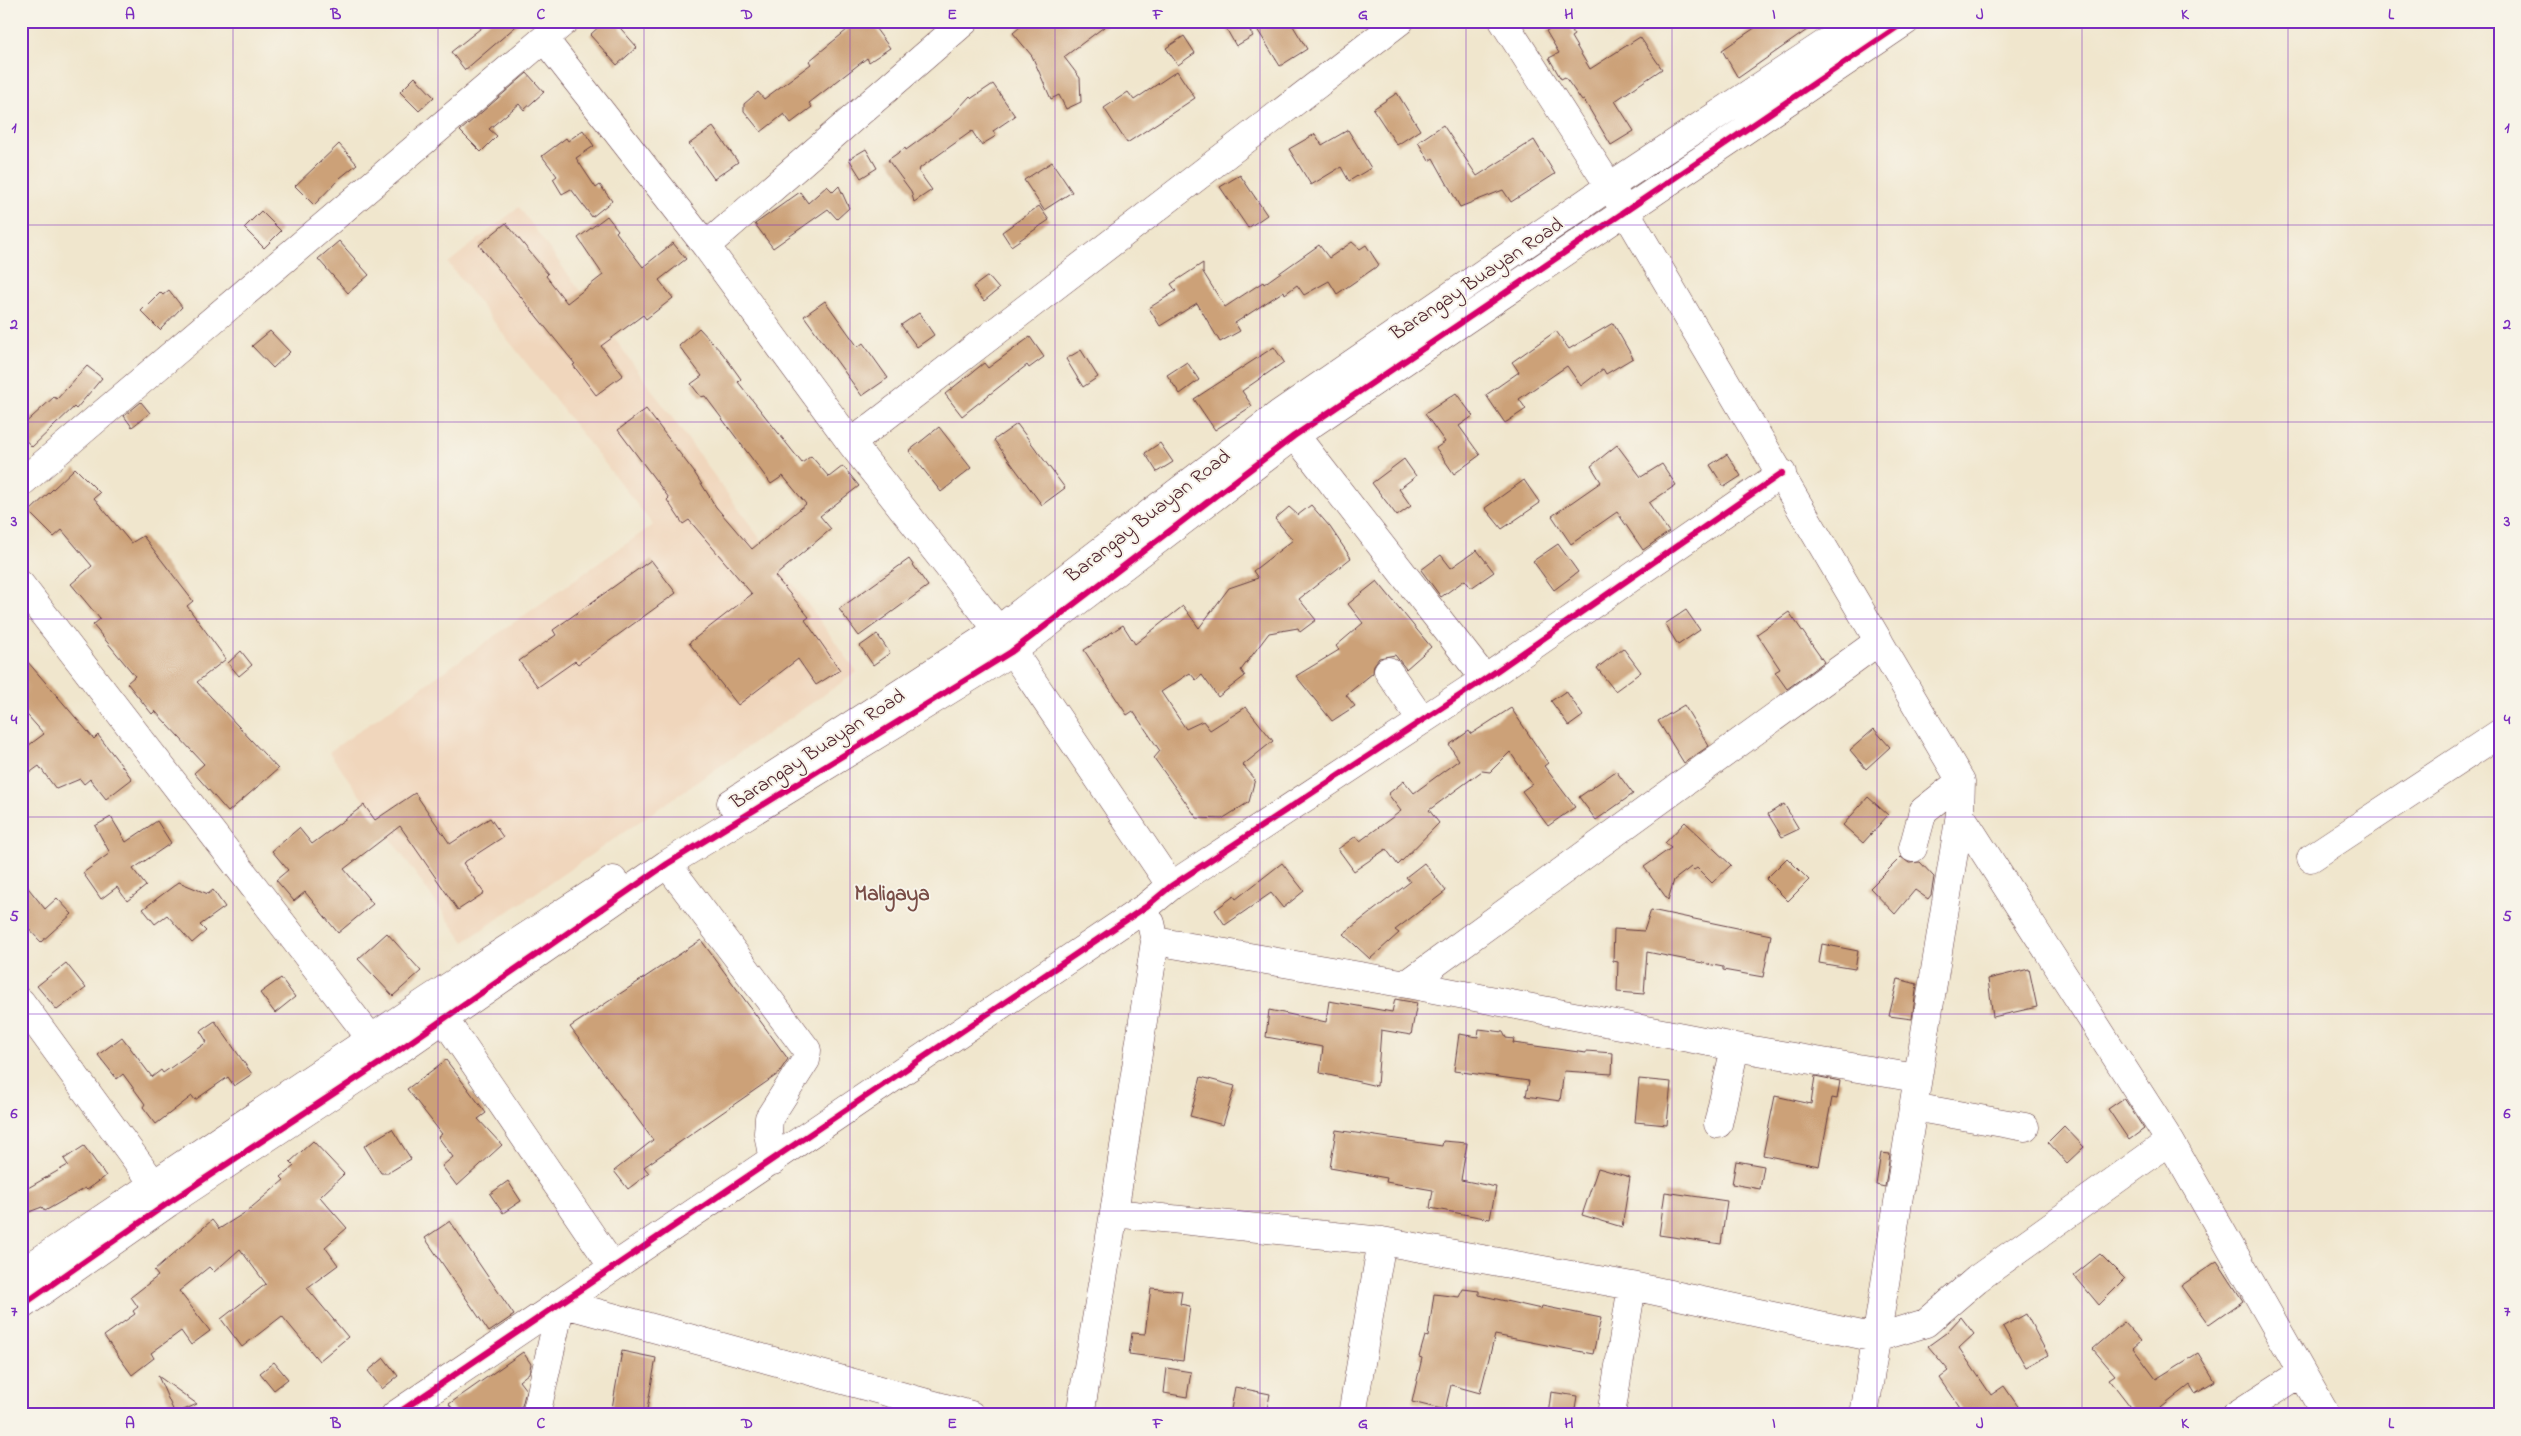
<svg xmlns="http://www.w3.org/2000/svg" width="2521" height="1436" font-family="'Indie Flower',sans-serif">
  <style>
    .built { fill: #f0d6bc }
    .building { fill: #cca178 }
    .lines { fill: none; stroke-linecap: round; stroke-linejoin: round }
    .minor-casing { stroke: #633d43; stroke-width: 29 }
    .minor { stroke: #fff; stroke-width: 28 }
    .cycleway-casing { stroke: #f7f3e8; stroke-width: 9 }
    .cycleway { stroke: #d6006c; stroke-width: 6 }
    .grid { fill: none; stroke: #7b2cbf; stroke-width: 1; stroke-opacity: 0.55 }
    .labels { text-anchor: middle; stroke-width: 4; stroke-linejoin: round; paint-order: stroke }
    .street-label { font-size: 20px; fill: #4a1f2b; stroke: #f7f3e8 }
    .neighbourhood-label { font-size: 21px; font-weight: bold; fill: #784c46; stroke: #f7f3e8 }
    .neatline { fill: none; stroke: #7b2cbf; stroke-width: 2 }
    .grid-label { font-size: 16px; text-anchor: middle; font-weight: bold; fill: #7b2cbf }
  </style>
  <rect width="100%" height="100%" fill="#f7f3e8"/>
  <filter id="ink" filterUnits="userSpaceOnUse"><feTurbulence type="fractalNoise" baseFrequency=".02" numOctaves="2"/><feDisplacementMap in="SourceGraphic" scale="10" xChannelSelector="R" yChannelSelector="G"/><feConvolveMatrix kernelMatrix="1 2 1 2 8 2 1 2 1" color-interpolation-filters="sRGB"/></filter>
  <filter id="wash" filterUnits="userSpaceOnUse"><feTurbulence type="fractalNoise" baseFrequency=".0096" numOctaves="4" result="noise"/><feDisplacementMap in="SourceGraphic" scale="20" xChannelSelector="R" yChannelSelector="G"/><feGaussianBlur stdDeviation="1.12" result="paint"/><feColorMatrix in="noise" values="0 0 0 0 0 0 0 0 0 0 0 0 0 0 0 0 0 1.4 0 .05"/><feComposite in="paint" operator="in"/></filter>
  <g filter="url(#wash)">
    <rect width="100%" height="100%" fill="#f0e6cd"/>
    <path class="built" d="M519,207L857,672L464,942L329,752L653,525L448,263Z"/>
    <g id="blocks">
      <path class="building" d="M490,21H522L465,70L451,52Z
        M605,21H614L637,47L617,65L590,35Z
        M841,21H870L890,48L869,62L867,58L809,103L812,107L791,123L784,114L761,132L744,111V104L758,92L764,99L811,64L809,61L847,30Z
        M1027,21H1112L1064,57L1080,78L1081,102L1066,109L1059,95L1051,99L1032,56L1013,33Z
        M1222,21H1244L1253,36L1236,46Z
        M1252,21H1290L1307,49L1280,66Z
        M1563,21H1566L1574,35L1571,37L1590,69L1640,37L1662,69L1615,101L1634,131L1611,145L1584,100L1582,101L1565,77L1561,79L1549,58L1559,53L1546,31Z
        M1765,21H1820L1738,78L1722,50Z
        M1184,36L1195,53L1178,65L1166,48Z
        M1177,71L1195,98L1127,143L1104,108L1128,92L1134,100Z
        M527,73L544,92L524,110L519,104L489,129L497,136L481,152L460,131Z
        M415,77L434,97L419,111L400,92Z
        M993,84L1015,116L993,131L996,136L981,145L972,131L920,168L919,172L932,190L914,202L911,191L888,160L905,148L906,150L950,118L970,96L972,98Z
        M1397,93L1420,130L1397,145L1373,109Z
        M1443,125L1477,176L1534,140L1555,174L1511,202L1503,190L1460,207L1433,158L1429,161L1418,142Z
        M713,127L738,162L714,179L689,144Z
        M583,130L594,146L576,158L596,188L600,185L612,201L592,217L571,189L562,194L553,179L557,176L542,156L566,138L568,141Z
        M1348,130L1371,168L1349,181L1341,167L1311,185L1289,149L1315,134L1322,145Z
        M339,144L357,164L340,178L314,205L295,186Z
        M866,149L877,168L861,178L849,159Z
        M1052,162L1072,192L1044,210L1024,180Z
        M1240,175L1267,215L1248,228L1220,187Z
        M827,186L833,192L839,186L849,208L837,219L828,209L773,248L755,224L800,192L808,203Z
        M1039,206L1049,220L1011,246L1002,232Z
        M261,211L281,231L264,248L244,228Z
        M607,216L618,230L616,232L643,267L673,243L686,259L659,280L673,298L646,319L643,315L601,346L623,375L596,395L573,365L575,364L479,245L506,223L548,274L546,276L567,303L603,275L578,238Z
        M339,241L369,275L348,293L318,259Z
        M1352,242L1360,249L1366,245L1379,265L1337,294L1329,281L1304,295L1297,285L1285,294L1284,291L1235,323L1240,331L1220,342L1197,303L1160,326L1149,308L1176,291L1171,284L1203,263V272L1225,307L1263,282L1264,284L1319,245L1329,258Z
        M988,276L999,289L984,301L973,287Z
        M169,290L182,307L160,330L141,311L160,292L163,295Z
        M825,301L858,347L863,343L888,378L862,396L804,316Z
        M919,313L934,335L917,347L901,325Z
        M1613,323L1633,358L1606,374L1603,369L1581,386L1567,366L1519,399L1526,409L1505,423L1486,395L1519,372L1512,362L1556,331L1569,349Z
        M699,328L723,354L741,379L738,382L802,463L811,456L829,477L843,466L859,486L820,516L831,529L775,576L809,617L805,620L840,670L816,685L798,659L738,705L689,643L752,594L689,520L683,524L667,500L669,498L618,430L646,409L694,472L716,507L752,549L806,504L783,476L771,484L705,396L701,397L691,384L702,376L679,346Z
        M270,331L290,352L273,368L252,346Z
        M1030,337L1044,357L1029,368L1027,365L962,416L945,394L984,363L988,368Z
        M1274,347L1284,362L1242,391L1252,406L1215,430L1194,399Z
        M1081,350L1098,377L1083,387L1066,359Z
        M1187,362L1199,380L1180,394L1167,375Z
        M87,366L102,378L76,409L74,407L32,447L21,435V427L54,397L57,399Z
        M1456,393L1473,416L1459,426L1480,455L1454,474L1436,448L1445,442L1425,414Z
        M141,402L150,413L132,427L124,416Z
        M1017,424L1065,488L1042,505L994,440Z
        M939,427L971,468L941,492L909,451Z
        M1160,443L1173,462L1157,472L1145,453Z
        M1617,445L1641,477L1662,464L1676,485L1649,503L1669,532L1643,550L1617,512L1571,544L1552,516L1601,482L1591,466Z
        M1727,454L1741,476L1724,487L1710,465Z
        M1404,459L1416,476L1399,489L1411,506L1397,516L1372,483Z
        M75,468L100,493L94,498L131,543L143,536L193,601L187,606L226,659L197,682L278,769L228,812L194,773L204,764L155,711L152,714L127,683L135,676L93,625L100,619L71,584L92,566L62,530L54,537L29,512Z
        M1524,480L1540,503L1502,529L1485,508Z
        M1311,505L1330,527L1351,558L1299,599L1316,620L1300,632L1298,628L1269,633L1241,670L1245,676L1218,697L1202,675L1196,680L1190,673L1161,692L1186,729L1203,721L1210,730L1246,707L1273,741L1243,765L1255,779L1249,802L1222,819L1197,818L1154,758L1160,751L1133,711L1127,715L1084,650L1123,625L1135,644L1183,606L1199,628L1229,588L1258,578L1253,571L1293,540L1275,519L1289,507L1298,515Z
        M1558,544L1578,572L1554,590L1533,561Z
        M1477,550L1494,572L1471,588L1465,580L1441,597L1421,570L1441,555L1451,568Z
        M909,559L928,586L859,636L839,609Z
        M651,560L676,593L578,664L575,661L538,687L519,661L556,635L553,630Z
        M1377,581L1431,647L1406,669L1395,655L1379,658L1374,665L1373,673L1346,695L1355,706L1332,721L1296,676L1339,650L1336,646L1363,623L1348,604Z
        M1686,610L1700,630L1678,645L1665,624Z
        M1789,612L1824,662L1787,689L1775,672L1780,669L1757,634Z
        M877,634L890,653L873,665L860,646Z
        M1623,648L1641,672L1615,691L1597,668Z
        M241,651L252,665L239,676L228,663Z
        M21,654L94,739L98,735L132,779L106,799L90,779L84,784L80,779L56,789L39,766L21,779V751L44,734L21,708Z
        M1566,691L1583,716L1569,726L1551,701Z
        M1684,705L1709,746L1684,763L1658,721Z
        M1511,708L1548,763L1544,766L1575,807L1548,826L1522,791L1532,784L1510,752L1490,772L1482,771L1429,810L1439,823L1398,865L1386,849L1354,871L1338,849L1356,836L1360,841L1401,811L1388,794L1404,781L1414,793L1459,760L1449,745L1469,731L1471,734Z
        M1874,729L1890,747L1866,769L1850,750Z
        M1616,771L1633,794L1596,820L1579,797Z
        M415,793L450,844L490,818L503,837L463,863L484,893L458,910L400,826L344,869L373,904L338,933L305,892L294,901L276,880L288,870L272,851L299,828L312,844L364,805L375,820Z
        M1868,797L1888,815L1863,843L1843,825Z
        M1784,804L1799,829L1782,837L1768,814Z
        M111,817L126,842L157,821L171,843L133,869L146,886L127,901L117,887L101,899L83,873L110,853L95,826Z
        M1685,822L1731,865L1712,883L1697,868L1694,870L1691,867L1674,880L1668,900L1644,867L1671,848L1665,843Z
        M1901,857L1909,863L1920,862L1934,877L1931,895L1928,899L1915,890L1895,914L1870,888Z
        M1787,858L1809,880L1788,901L1766,879Z
        M1282,863L1304,891L1283,908L1271,893L1225,925L1215,910L1234,896L1236,899Z
        M1424,863L1446,891L1395,930L1399,933L1370,959L1343,934L1410,882L1406,877Z
        M21,879L45,909L57,898L72,914L41,942L21,921Z
        M179,882L208,894L213,890L225,907L200,925L206,931L192,943L167,915L155,924L143,909Z
        M1651,910L1771,935L1763,977L1723,970V967L1647,952L1644,994L1617,992L1618,962L1613,961L1614,929L1644,931Z
        M387,933L421,971L393,996L358,959Z
        M701,940L788,1059L778,1074L644,1167L649,1173L628,1189L614,1171L653,1140L570,1027Z
        M1822,944L1858,951L1855,969L1819,963Z
        M66,963L86,988L57,1010L37,986Z
        M2029,969L2037,1007L1993,1017L1988,979Z
        M281,978L295,997L275,1013L260,993Z
        M1898,979L1917,984L1912,1019L1889,1016Z
        M1395,999L1417,1003L1411,1035L1381,1030L1377,1086L1320,1073L1323,1047L1266,1037L1269,1010L1326,1022L1329,1001L1392,1012Z
        M215,1021L252,1074L234,1086L228,1077L195,1100L192,1096L156,1124L143,1107L145,1104L123,1074L117,1079L98,1055L122,1037L152,1077L161,1070L163,1073L207,1042L200,1031Z
        M1479,1029L1503,1032L1506,1038L1514,1039L1513,1043L1586,1053V1051L1613,1053L1612,1074L1564,1071L1560,1101L1526,1096L1529,1081L1454,1071L1459,1034L1478,1037Z
        M446,1060L486,1113L478,1119L502,1145L457,1186L442,1166L453,1157L438,1137L442,1134L407,1089Z
        M1815,1076L1840,1081L1837,1099L1832,1098L1819,1166L1763,1155L1775,1096L1811,1104Z
        M1201,1077L1235,1086L1223,1125L1190,1116Z
        M1639,1079L1671,1082L1667,1125L1635,1122Z
        M2124,1098L2144,1129L2129,1140L2108,1109Z
        M2064,1126L2084,1147L2067,1163L2048,1142Z
        M392,1129L411,1159L388,1173H381L364,1146Z
        M1336,1130L1442,1146L1443,1141L1467,1143L1461,1180L1496,1187L1490,1219L1430,1208L1433,1190L1386,1182L1387,1178L1330,1168Z
        M313,1141L344,1174L320,1197L347,1228L325,1247L338,1265L307,1288L348,1337L319,1361L282,1316L242,1347L221,1319L266,1284L240,1249L214,1272L209,1267L179,1291L210,1331L191,1345L181,1331L151,1353L154,1358L132,1375L104,1336L135,1314L133,1311L138,1307L131,1297L158,1276L154,1271L212,1220L219,1229L246,1212L284,1180L281,1177L294,1166L290,1162Z
        M84,1146L106,1176L87,1190L85,1188L45,1211L42,1207L21,1215V1192L68,1165L64,1159Z
        M1881,1153L1890,1154L1885,1187L1876,1185Z
        M1736,1161L1764,1166L1760,1189L1732,1184Z
        M1598,1168L1630,1177L1622,1227L1582,1215Z
        M508,1181L521,1201L503,1213L490,1194Z
        M1665,1192L1727,1201L1721,1244L1659,1235Z
        M450,1221L514,1315L489,1332L425,1238Z
        M2100,1254L2125,1279L2099,1305L2074,1275Z
        M2217,1261L2243,1301L2209,1325L2181,1286Z
        M1151,1288L1182,1291L1180,1304L1190,1306L1183,1361L1129,1354L1132,1333L1145,1334Z
        M1463,1289L1479,1291V1295L1541,1309L1542,1306L1601,1318L1593,1354L1495,1335L1480,1393L1451,1385L1445,1410L1412,1402L1422,1358L1419,1357L1425,1336L1428,1337L1434,1294L1459,1297Z
        M2026,1314L2048,1355L2026,1367L2003,1327Z
        M1961,1317L1974,1334L1959,1348L1991,1395L2004,1386L2024,1415H1961L1964,1413L1940,1378L1949,1371L1928,1346L1946,1333Z
        M2124,1322L2141,1341L2133,1348L2156,1379L2198,1353L2215,1381L2195,1393L2190,1385L2152,1415H2137L2109,1379L2115,1375L2093,1349Z
        M622,1351L656,1358L646,1415L612,1408Z
        M523,1352L531,1364L529,1373L519,1381L526,1390L522,1406L509,1415H457L449,1404Z
        M384,1358L398,1376L382,1389L368,1371Z
        M274,1362L288,1379L274,1390L260,1373Z
        M1167,1368L1191,1372L1187,1397L1164,1393Z
        M158,1376L197,1404L175,1414Z
        M1235,1387L1270,1394L1266,1415H1230Z
        M1551,1392L1577,1396L1574,1415H1548Z"/>
    </g>
  </g>
  <g filter="url(#ink)">
    <use href="#blocks" fill-opacity="0" stroke="#633d43" stroke-width="1"/>
    <g class="lines">
      <g class="minor-casing">
        <path id="minor" d="M1503,21L1626,212L1961,781L1960,814L2170,1141L2326,1415
          M545,40L706,246L851,443L998,630L1171,886
          M706,246L965,21
          M1284,421L1485,679
          M851,443L1400,21
          M21,483L565,21
          M21,585L382,1053
          M1388,671L1421,719
          M731,803L998,630L1279,414L1610,186L1859,21
          M1913,848L1923,811L1961,781
          M2311,858L2500,733
          M667,864L807,1050L806,1060L769,1118L768,1133L773,1161
          M1155,941L1407,984L1735,1047L1916,1078
          M1407,984L1879,641
          M21,1002L164,1198
          M434,1004L613,1267
          M1913,1107L2025,1127
          M1718,1124L1735,1047
          M1114,1213L1382,1241L1632,1286L1876,1338L1926,1323L1977,1279L2170,1141
          M21,1273L430,999L613,880
          M21,1306L168,1203L386,1059L667,864L1011,652L1294,436L1906,21
          M395,1415L1147,906L1171,886L1485,679L1782,473
          M536,1415L561,1303L971,1415
          M1080,1415L1114,1213L1155,941L1151,923
          M1352,1415L1382,1241
          M1611,1415L1632,1286
          M1864,1415L1960,814
          M2236,1415L2301,1373"/>
      </g>
      <use href="#minor" class="minor"/>
      <g class="cycleway-casing">
        <path id="cycleway" d="M21,1306L168,1203L386,1059L667,864L1011,652L1294,436L1906,21
          M395,1415L1147,906L1171,886L1485,679L1782,473"/>
      </g>
      <use href="#cycleway" class="cycleway"/>
    </g>
  </g>
  <path class="grid" d="M233,21V1415M438,21V1415M644,21V1415M850,21V1415M1055,21V1415M1260,21V1415M1466,21V1415M1672,21V1415M1877,21V1415M2082,21V1415M2288,21V1415M21,225H2500M21,422H2500M21,619H2500M21,817H2500M21,1014H2500M21,1211H2500"/>
  <g class="labels">
    <g class="street-label">
      <text transform="translate(1476 278) rotate(-34)" y="7">Barangay Buayan Road</text>
      <text transform="translate(1147 515) rotate(-38)" y="7">Barangay Buayan Road</text>
      <text transform="translate(817 748) rotate(-33)" y="7">Barangay Buayan Road</text>
    </g>
    <g class="neighbourhood-label">
      <text x="892" y="900">Maligaya</text>
    </g>
  </g>
  <rect width="2521" height="1436" fill="none" stroke="#f7f3e8" stroke-width="55"/>
  <rect x="28" y="28" width="2466" height="1380" class="neatline"/>
  <g class="grid-label">
    <text x="130" y="19">A</text>
    <text x="336" y="19">B</text>
    <text x="541" y="19">C</text>
    <text x="747" y="19">D</text>
    <text x="952" y="19">E</text>
    <text x="1158" y="19">F</text>
    <text x="1363" y="19">G</text>
    <text x="1569" y="19">H</text>
    <text x="1774" y="19">I</text>
    <text x="1980" y="19">J</text>
    <text x="2185" y="19">K</text>
    <text x="2391" y="19">L</text>
    <text x="14" y="132">1</text>
    <text x="2507" y="132">1</text>
    <text x="14" y="329">2</text>
    <text x="2507" y="329">2</text>
    <text x="14" y="526">3</text>
    <text x="2507" y="526">3</text>
    <text x="14" y="724">4</text>
    <text x="2507" y="724">4</text>
    <text x="14" y="921">5</text>
    <text x="2507" y="921">5</text>
    <text x="14" y="1118">6</text>
    <text x="2507" y="1118">6</text>
    <text x="14" y="1316">7</text>
    <text x="2507" y="1316">7</text>
    <text x="130" y="1428">A</text>
    <text x="336" y="1428">B</text>
    <text x="541" y="1428">C</text>
    <text x="747" y="1428">D</text>
    <text x="952" y="1428">E</text>
    <text x="1158" y="1428">F</text>
    <text x="1363" y="1428">G</text>
    <text x="1569" y="1428">H</text>
    <text x="1774" y="1428">I</text>
    <text x="1980" y="1428">J</text>
    <text x="2185" y="1428">K</text>
    <text x="2391" y="1428">L</text>
  </g>
</svg>
